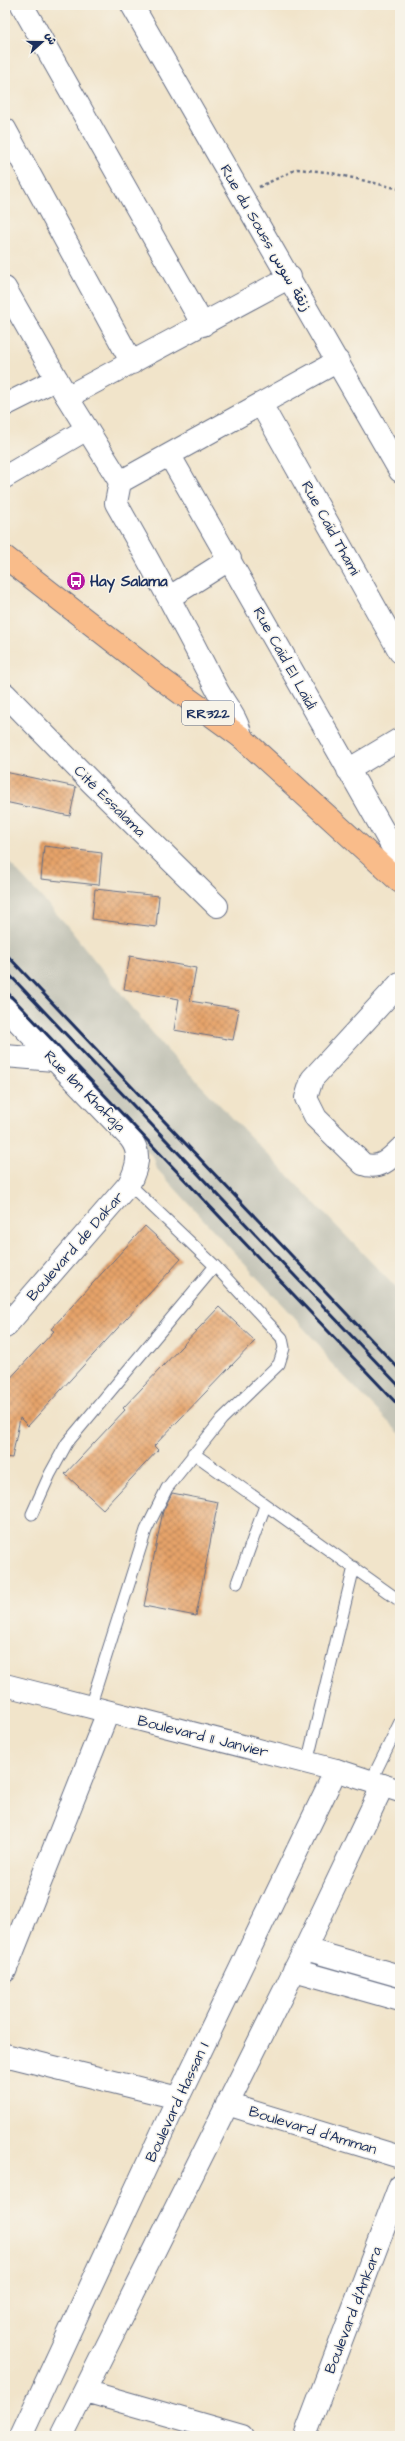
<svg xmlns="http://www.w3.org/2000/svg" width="405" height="2441" font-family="'Architects Daughter','Playpen Sans Arabic',sans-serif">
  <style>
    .railway { fill: #c5c5b8 }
    .building { fill: url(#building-cross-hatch) }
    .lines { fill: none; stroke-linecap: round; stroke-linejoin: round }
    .service-casing { stroke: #666e84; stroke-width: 13 }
    .minor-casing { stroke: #666e84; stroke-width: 24 }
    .tertiary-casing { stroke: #666e84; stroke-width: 24 }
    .primary-casing { stroke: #666e84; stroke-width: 24 }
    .path { stroke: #666e84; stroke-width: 2.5; stroke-dasharray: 3 3; stroke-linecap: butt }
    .service { stroke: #fff; stroke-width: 11 }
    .minor { stroke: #fff; stroke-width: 22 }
    .tertiary { stroke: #fff; stroke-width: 22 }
    .primary { stroke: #f9bc8a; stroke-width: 22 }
    .rail { stroke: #1b2f5e; stroke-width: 3 }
    .labels { text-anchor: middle; stroke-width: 3; stroke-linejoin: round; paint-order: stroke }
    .shield { fill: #f7f3e8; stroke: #5d6a87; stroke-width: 1 }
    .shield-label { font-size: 14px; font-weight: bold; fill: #1b2f5e }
    .street-label { font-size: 15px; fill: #1b2f5e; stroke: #f7f3e8 }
    .poi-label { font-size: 15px; font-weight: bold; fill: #1b2f5e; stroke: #f7f3e8; text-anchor: start }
  </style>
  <defs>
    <pattern id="building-cross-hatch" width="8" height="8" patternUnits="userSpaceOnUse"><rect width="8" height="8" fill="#e6a369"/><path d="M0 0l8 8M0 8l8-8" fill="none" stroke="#ba855a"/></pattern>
  </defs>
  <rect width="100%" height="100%" fill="#f7f3e8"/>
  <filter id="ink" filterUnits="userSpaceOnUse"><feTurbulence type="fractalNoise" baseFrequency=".025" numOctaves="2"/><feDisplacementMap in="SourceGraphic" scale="8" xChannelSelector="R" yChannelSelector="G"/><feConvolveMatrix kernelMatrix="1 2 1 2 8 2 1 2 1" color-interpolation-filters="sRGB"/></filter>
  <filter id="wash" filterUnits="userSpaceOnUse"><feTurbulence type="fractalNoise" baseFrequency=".012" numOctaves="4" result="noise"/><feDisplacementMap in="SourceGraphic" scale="16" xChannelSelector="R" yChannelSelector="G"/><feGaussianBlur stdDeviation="0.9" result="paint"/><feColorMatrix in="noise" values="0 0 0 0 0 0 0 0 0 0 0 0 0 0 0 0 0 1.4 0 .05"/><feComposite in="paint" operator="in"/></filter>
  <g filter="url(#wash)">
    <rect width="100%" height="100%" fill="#f1e4ca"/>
    <path class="railway" d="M5,858L65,923L163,1046L400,1292V1434L329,1361L321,1347L157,1169L154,1158L5,1000Z"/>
    <g id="blocks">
      <path class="building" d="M5,772L76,787L70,816L5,802Z
        M44,846L102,853L99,885L41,879Z
        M95,889L159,896L156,927L92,919Z
        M130,956L196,968L190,1001L239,1009L233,1040L174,1030L179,999L124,989Z
        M145,1226L181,1259L28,1426L20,1418L12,1458L5,1457V1384L54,1331L51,1329Z
        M219,1307L255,1341L154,1446L158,1450L103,1509L65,1474L125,1410L123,1408Z
        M172,1493L218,1502L196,1616L144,1606L163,1511Z"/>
    </g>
  </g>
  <g filter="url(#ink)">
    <use href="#blocks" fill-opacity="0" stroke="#666e84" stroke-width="1"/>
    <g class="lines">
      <g class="service-casing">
        <path id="service" d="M193,1453L400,1601
          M32,1514L50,1474L67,1443L215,1266
          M237,1583L265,1506
          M90,1707L146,1530L167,1488L222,1419L279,1364L284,1348L282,1338L215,1266L129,1184
          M307,1763L354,1567
          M371,1781L400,1722"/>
      </g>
      <g class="minor-casing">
        <path id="minor" d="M22,5L203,325
          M132,5L400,471
          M5,129L132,363
          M5,288L67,397L120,482L116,503C151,564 184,625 216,688C224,704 238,718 241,737
          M67,397L290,277
          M261,404L400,652
          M5,405L57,379
          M170,456L400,860
          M5,477L87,429
          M120,482L338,361
          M170,597L230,559
          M5,694L92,783L217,906
          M348,770L400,739
          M400,983L312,1079L306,1098L316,1118L363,1164C379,1170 389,1160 400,1149
          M5,1056L54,1060
          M305,1949L400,1976
          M294,1970L400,2000
          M5,1971L108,1712
          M5,2055L178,2098
          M227,2104L400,2157
          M85,2391L242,2436
          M21,2436L178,2098L336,1770
          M62,2436L305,1949L383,1785
          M305,2436L400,2185"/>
      </g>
      <g class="tertiary-casing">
        <path id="tertiary" d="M5,1008L130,1138C142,1153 137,1168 129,1184L5,1327
          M5,1685L336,1770L400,1791"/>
      </g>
      <g class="primary-casing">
        <path id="primary" d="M5,557L164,681L241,737L400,882"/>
      </g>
      <path class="path" d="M259,187L297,169L327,172L400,189"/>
      <use href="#service" class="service"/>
      <use href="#minor" class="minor"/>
      <use href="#tertiary" class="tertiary"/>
      <use href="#primary" class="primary"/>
      <path class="rail" d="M5,953L400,1370
        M5,970L400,1387
        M5,990L400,1407"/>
    </g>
  </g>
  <defs>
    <g id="bus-disc" transform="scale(1)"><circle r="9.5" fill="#b5179e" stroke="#f7f3e8"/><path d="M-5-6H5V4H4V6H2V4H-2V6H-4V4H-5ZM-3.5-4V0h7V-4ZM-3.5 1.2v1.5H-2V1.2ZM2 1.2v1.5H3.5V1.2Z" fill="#fff"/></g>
  </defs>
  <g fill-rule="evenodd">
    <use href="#bus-disc" x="76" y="581"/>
  </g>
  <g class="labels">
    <rect class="shield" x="182" y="701" width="52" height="24" rx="3"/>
    <g class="shield-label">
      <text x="208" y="718">RR322</text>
    </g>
    <g class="street-label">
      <text transform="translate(266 238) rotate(60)" y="5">Rue du Souss زنقة سوس</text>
      <text transform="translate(331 528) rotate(61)" y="5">Rue Caïd Thami</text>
      <text transform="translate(285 658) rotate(61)" y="5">Rue Caïd El Laïdi</text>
      <text transform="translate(110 801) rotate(45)" y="5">Cité Essalama</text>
      <text transform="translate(85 1091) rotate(45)" y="5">Rue Ibn Khafaja</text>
      <text transform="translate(75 1246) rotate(-49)" y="5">Boulevard de Dakar</text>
      <text transform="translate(203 1736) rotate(14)" y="5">Boulevard 11 Janvier</text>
      <text transform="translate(177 2102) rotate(-65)" y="5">Boulevard Hassan I</text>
      <text transform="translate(313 2130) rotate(17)" y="5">Boulevard d'Amman</text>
      <text transform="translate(353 2310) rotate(-69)" y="5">Boulevard d'Ankara</text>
    </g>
    <g class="poi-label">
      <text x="90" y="586">Hay Salama</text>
    </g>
  </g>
  <rect width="405" height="2441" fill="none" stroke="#f7f3e8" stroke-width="20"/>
  <g transform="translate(42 42) rotate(69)" stroke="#f7f3e8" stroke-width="3" paint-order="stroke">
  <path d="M0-3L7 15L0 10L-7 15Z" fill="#1b2f5e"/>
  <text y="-6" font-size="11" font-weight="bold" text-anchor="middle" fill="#1b2f5e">ش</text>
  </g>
</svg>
